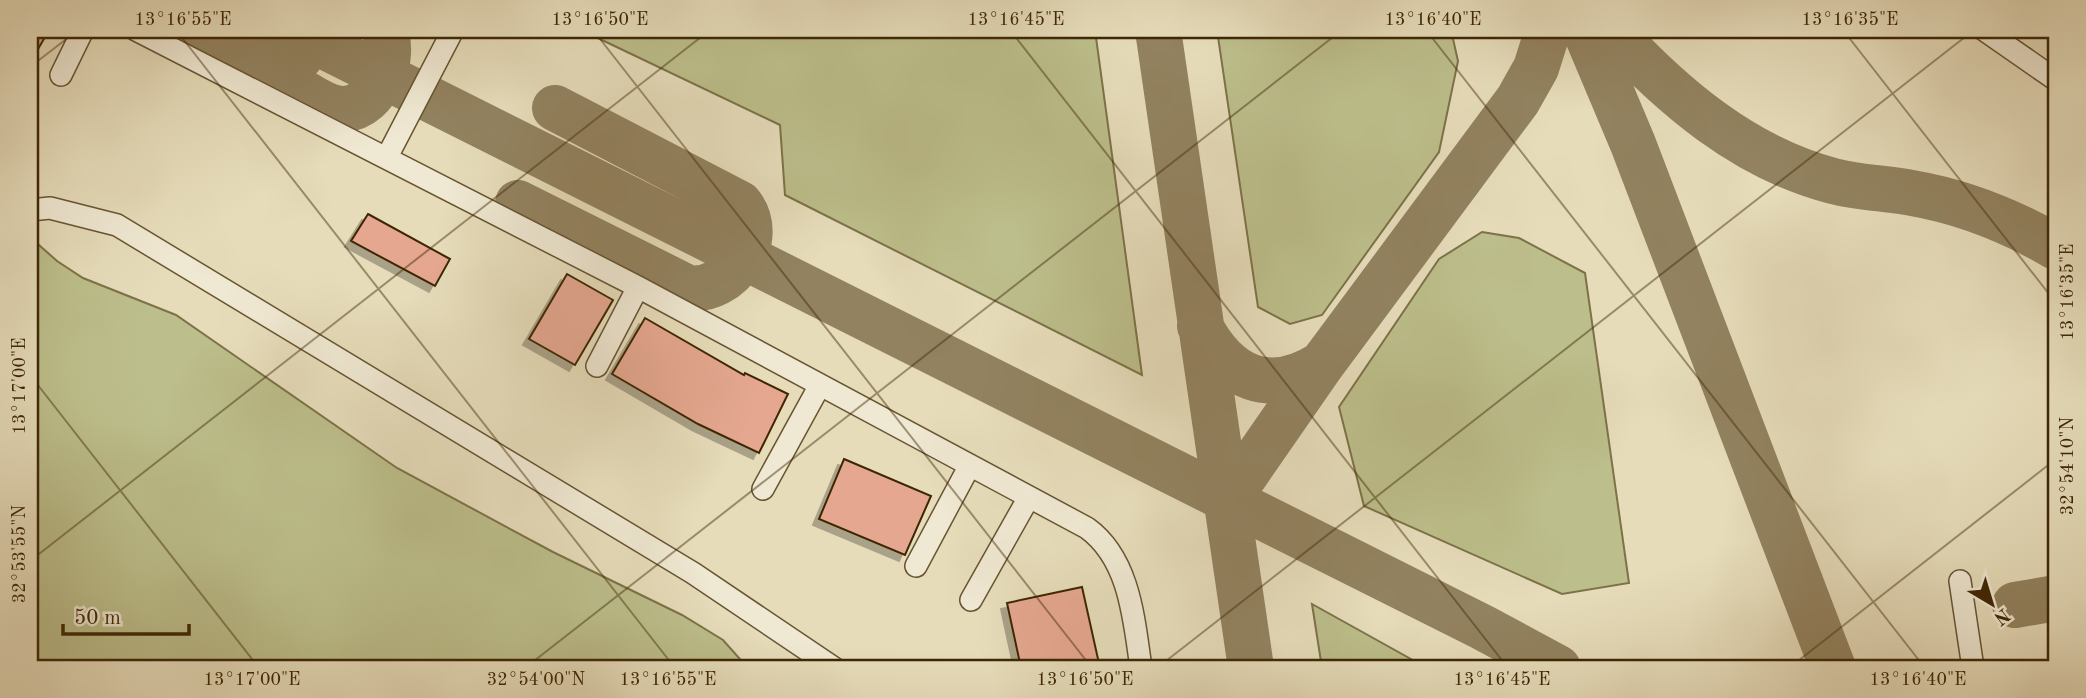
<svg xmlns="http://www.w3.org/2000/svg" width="2086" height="698" font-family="'Old Standard TT',serif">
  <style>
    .green { fill: #bcbe8b; stroke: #7d7248; stroke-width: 2 }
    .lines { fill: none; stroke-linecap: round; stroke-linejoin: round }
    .taxiway { stroke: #92825f; stroke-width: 46 }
    .building { fill: #e5a790; stroke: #3e2704; stroke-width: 2; filter: url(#shadow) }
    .minor-casing { stroke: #685432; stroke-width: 24 }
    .minor { stroke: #efe8d2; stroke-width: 21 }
    .ticks { fill: none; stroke: #3e2704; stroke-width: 2; stroke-opacity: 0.45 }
    .neatline { fill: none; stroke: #3e2704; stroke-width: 2.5 }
    .ticks-label { font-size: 18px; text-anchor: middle; fill: #3e2704 }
  </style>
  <defs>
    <filter id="shadow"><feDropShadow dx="-6" dy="6" stdDeviation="0" flood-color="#0004"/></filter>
  </defs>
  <rect width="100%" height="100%" fill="#e6dcba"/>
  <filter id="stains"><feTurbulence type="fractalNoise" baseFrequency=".00286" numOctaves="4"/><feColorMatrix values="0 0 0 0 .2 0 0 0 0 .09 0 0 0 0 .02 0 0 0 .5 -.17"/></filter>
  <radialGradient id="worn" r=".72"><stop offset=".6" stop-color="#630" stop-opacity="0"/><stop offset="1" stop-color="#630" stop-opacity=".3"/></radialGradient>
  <path class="green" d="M581,30H1095L1142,375L785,195L780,125Z
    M1217,30H1451L1458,61L1439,152L1322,315L1290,324L1258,307Z
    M1482,232L1519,238L1585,273L1629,583L1562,594L1364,506L1339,407L1439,259Z
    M30,237L57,261L83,278L176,315L397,468L553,552L682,615L723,640L748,668H30Z
    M1312,604L1427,668H1322Z"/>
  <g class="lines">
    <path class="taxiway" d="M292,30L1482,627L1558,668
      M1158,30L1251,668
      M1585,30L1633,144L1833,668
      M1611,30C1672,96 1744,158 1833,181C1859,188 1886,188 1912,193C1964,202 2011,221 2056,247
      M195,35C218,49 238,65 261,44
      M233,56C244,62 256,71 268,73C291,77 307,50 314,32
      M299,90C313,98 328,110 345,109C378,107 397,56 384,30
      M518,203L688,288C730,294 768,239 740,204L555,108
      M1200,326C1228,379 1270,397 1322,364
      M1227,501L1322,364L1518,100L1536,68L1548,30
      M2015,605L2056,598"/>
  </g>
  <path class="building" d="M30,30H49L30,63Z
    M368,214L450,259L435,286L351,241Z
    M567,274L613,300L575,365L529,339Z
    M645,318L744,375L745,373L788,394L759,453L698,424L612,374Z
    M844,459L931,496L905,555L819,519Z
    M1082,587L1100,668H1021L1007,603Z"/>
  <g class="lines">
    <g class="minor-casing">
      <path id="minor" d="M136,30L638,287L1087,528C1130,559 1134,620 1141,668
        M1984,30L2056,80
        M61,75L83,30
        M387,157L453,30
        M30,210L50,208L117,225L693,573L834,668
        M597,366L638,287
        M763,489L820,385
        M916,566L970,465
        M1960,581L1973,668
        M971,600L1029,497"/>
    </g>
    <use href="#minor" class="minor"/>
  </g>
  <path class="ticks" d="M176,30L675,668M593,30L1092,668M1010,30L1508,668M1426,30L1925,668M1843,30L2056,303M30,67L78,30M30,375L259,668M30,561L710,30M525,668L1342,30M1157,668L1974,30M1789,668L2056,459"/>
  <rect width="2086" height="698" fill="none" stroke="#e6dcba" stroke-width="77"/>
  <g transform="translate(1992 604) rotate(142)" stroke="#efe8d2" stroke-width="5" paint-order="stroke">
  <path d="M0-5L12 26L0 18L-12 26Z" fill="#3e2704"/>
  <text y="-10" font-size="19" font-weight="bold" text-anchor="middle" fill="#3e2704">N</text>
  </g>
  <path d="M63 624v10h126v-10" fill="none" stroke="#3e2704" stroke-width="3.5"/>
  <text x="74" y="624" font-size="21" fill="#3e2704" stroke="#efe8d2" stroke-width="5" paint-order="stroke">50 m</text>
  <rect x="38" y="38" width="2010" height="622" class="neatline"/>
  <g class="ticks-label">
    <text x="183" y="25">13°16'55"E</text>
    <text x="600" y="25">13°16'50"E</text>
    <text x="1016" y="25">13°16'45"E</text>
    <text x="1433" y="25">13°16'40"E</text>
    <text x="1850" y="25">13°16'35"E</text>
    <text transform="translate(2067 292) rotate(-90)" y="6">13°16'35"E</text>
    <text transform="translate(19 386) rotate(-90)" y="6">13°17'00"E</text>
    <text transform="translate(2067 466) rotate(-90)" y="6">32°54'10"N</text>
    <text transform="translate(19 554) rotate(-90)" y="6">32°53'55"N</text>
    <text x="252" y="685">13°17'00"E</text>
    <text x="536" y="685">32°54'00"N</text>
    <text x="668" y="685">13°16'55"E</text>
    <text x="1085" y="685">13°16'50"E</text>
    <text x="1502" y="685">13°16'45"E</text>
    <text x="1918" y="685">13°16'40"E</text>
  </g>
  <rect width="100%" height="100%" filter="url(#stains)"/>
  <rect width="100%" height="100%" fill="url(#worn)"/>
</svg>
